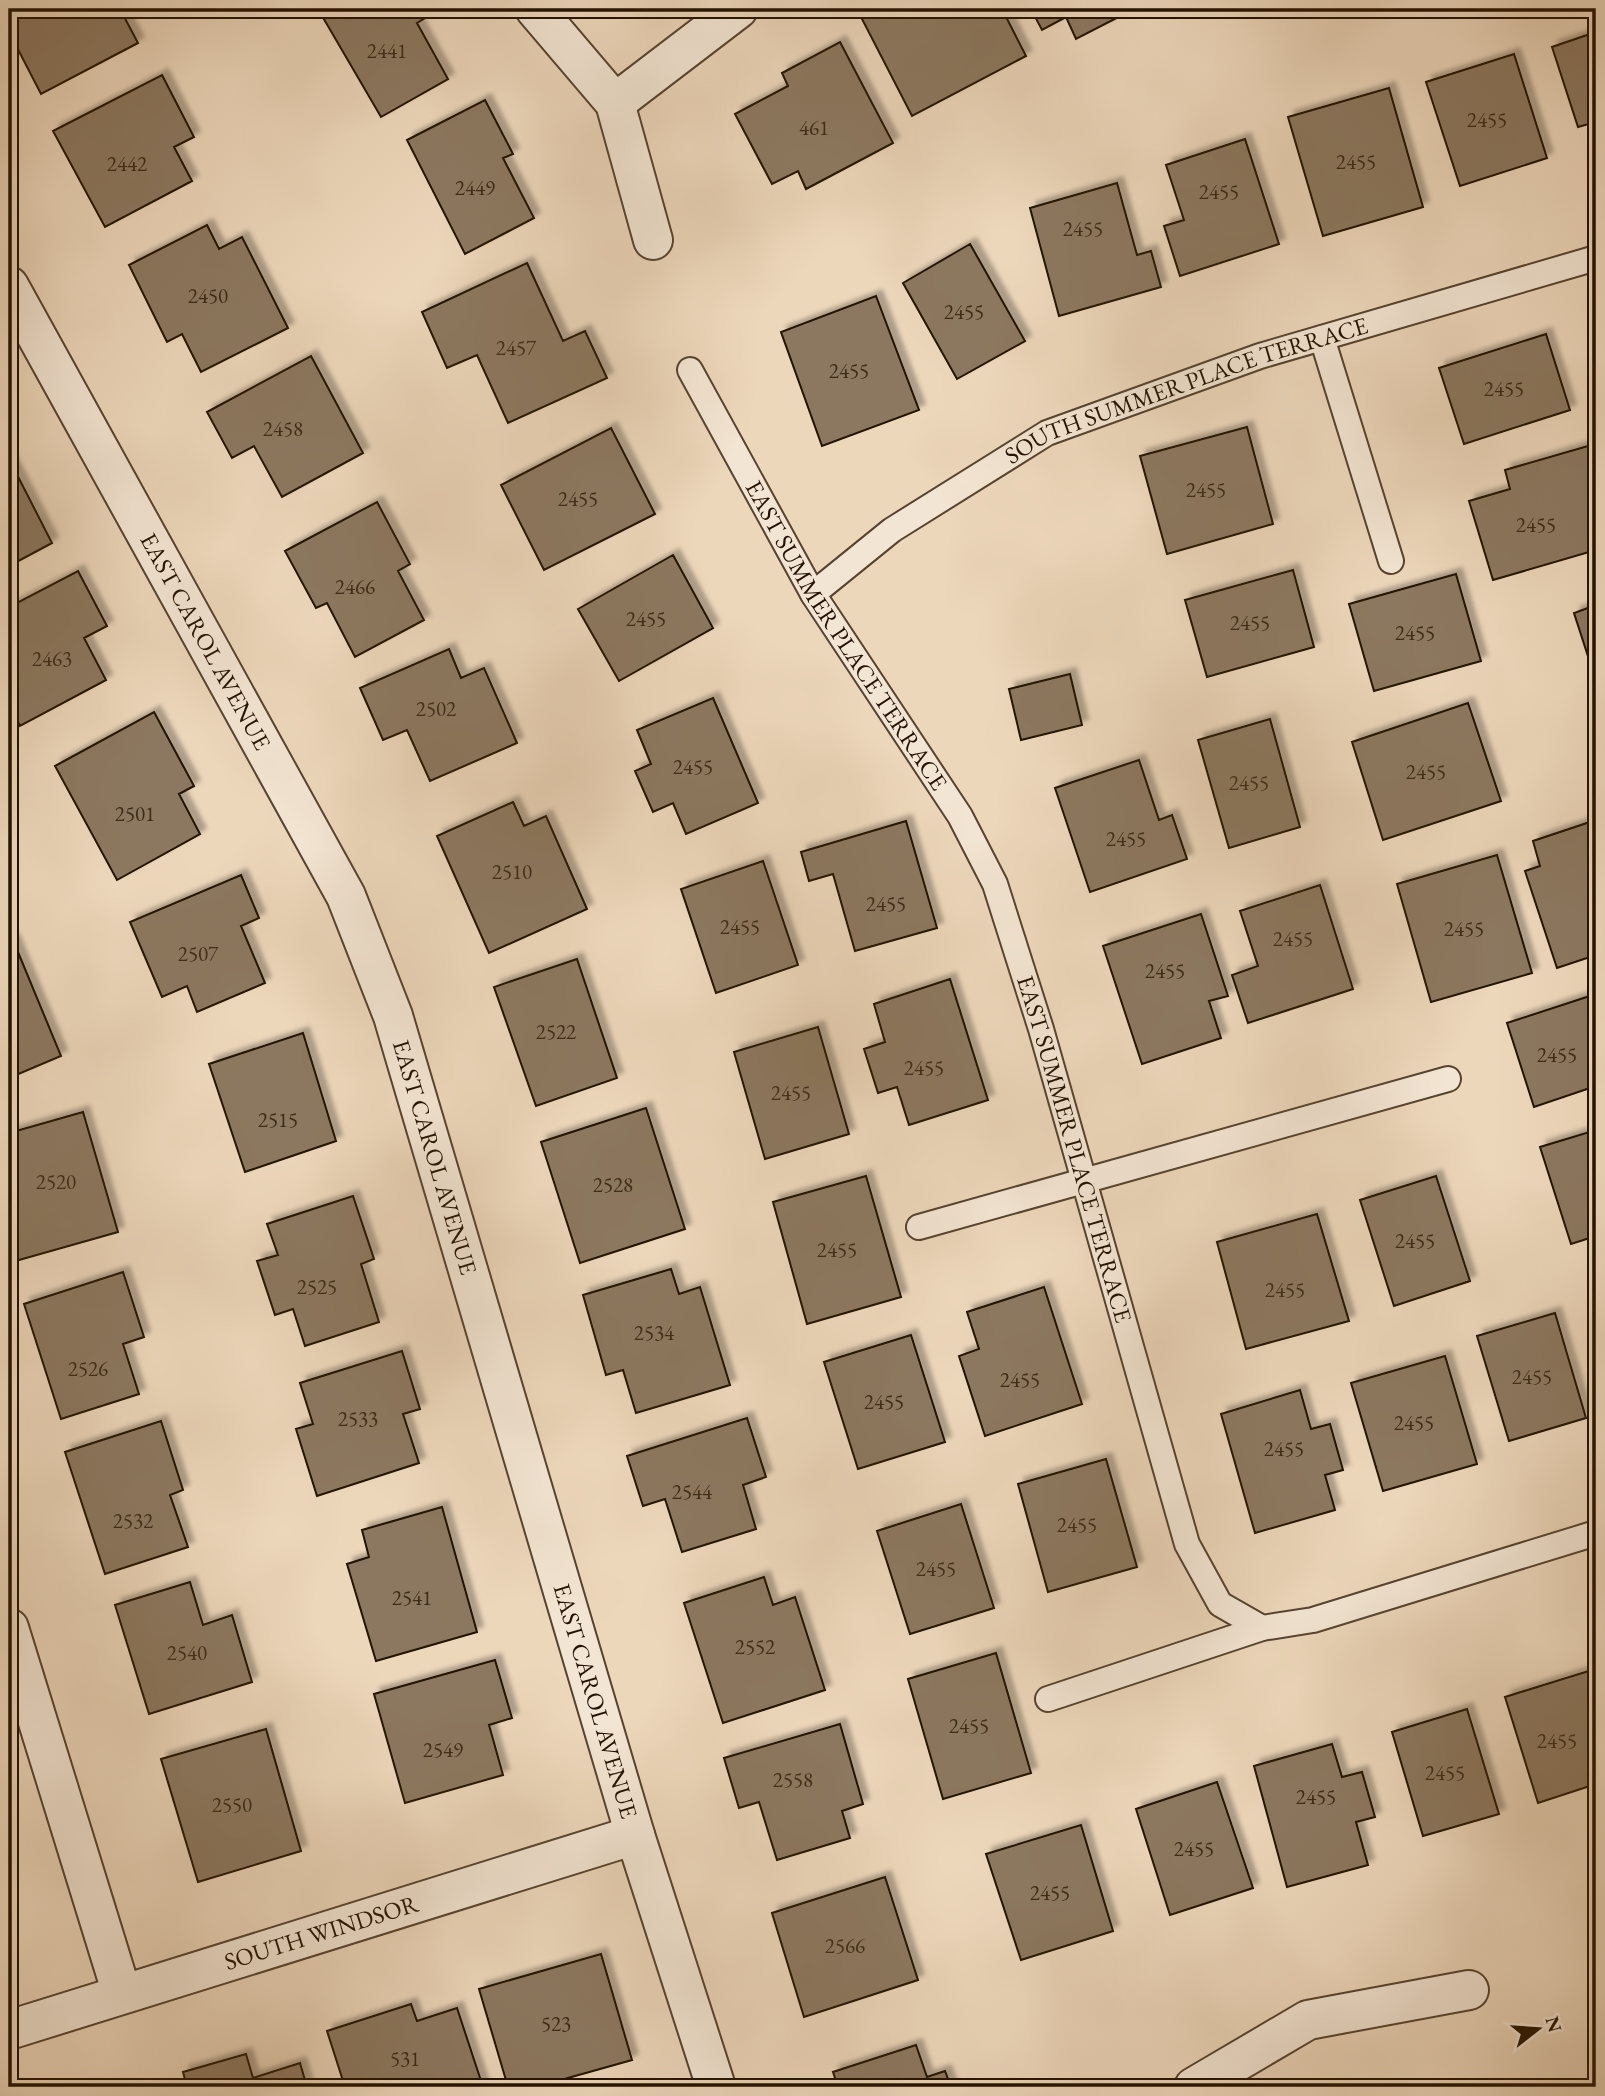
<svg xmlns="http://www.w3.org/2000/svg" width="1605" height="2096" font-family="'EB Garamond',serif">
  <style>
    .building { fill: #8c7861; stroke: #231200; stroke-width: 2; filter: url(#shadow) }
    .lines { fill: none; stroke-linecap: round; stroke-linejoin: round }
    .service-casing { stroke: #56432f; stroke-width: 28 }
    .minor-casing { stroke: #56432f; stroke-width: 42 }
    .service { stroke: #f3e5d3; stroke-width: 24 }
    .minor { stroke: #f3e5d3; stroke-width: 38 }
    .labels { text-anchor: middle; stroke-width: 7; stroke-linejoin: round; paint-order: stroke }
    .number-label { font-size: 21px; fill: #3d2c18 }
    .street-label { font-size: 24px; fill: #231200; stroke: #f3e5d3 }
  </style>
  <defs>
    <filter id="shadow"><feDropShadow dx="6" dy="-6" stdDeviation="2" flood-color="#0004"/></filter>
  </defs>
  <rect width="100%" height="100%" fill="#edd7bb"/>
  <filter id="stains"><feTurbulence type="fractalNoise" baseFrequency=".00286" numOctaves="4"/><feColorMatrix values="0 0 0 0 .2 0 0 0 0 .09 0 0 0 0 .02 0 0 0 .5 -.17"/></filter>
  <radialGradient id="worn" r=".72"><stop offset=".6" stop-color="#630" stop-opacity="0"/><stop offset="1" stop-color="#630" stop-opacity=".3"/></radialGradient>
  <path class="building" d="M9,9H120L138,43L41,94L9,32Z
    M318,9H426L430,15L417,23L448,79L381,117Z
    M881,9H1002L1026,56L912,116L862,19Z
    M1031,9H1134L1076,39L1066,17L1042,30Z
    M1596,32V122L1578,127L1552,47Z
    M840,42L893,143L806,189L798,171L772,184L735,114L788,86L782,73Z
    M1514,54L1547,158L1460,186L1426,82Z
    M162,75L194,137L174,147L192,181L105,227L53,131Z
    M1389,88L1423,207L1323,236L1288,117Z
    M485,100L513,154L503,158L534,218L465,254L407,140Z
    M1245,139L1279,244L1180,276L1164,226L1184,220L1166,165Z
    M1117,183L1137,255L1151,251L1161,287L1059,316L1030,208Z
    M207,225L219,249L242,237L288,328L201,372L182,334L167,342L129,265Z
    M970,244L1025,341L957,379L903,283Z
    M527,263L563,341L585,331L607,378L508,423L477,355L447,368L422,312Z
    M876,296L919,410L822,446L781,332Z
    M1546,334L1570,410L1464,444L1439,368Z
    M311,356L363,453L282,497L254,446L232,458L207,412Z
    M1247,427L1273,524L1167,554L1140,456Z
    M611,428L655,514L544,570L501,485Z
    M1588,446L1596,473V550L1493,580L1469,501L1510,489L1505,470Z
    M9,459L52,543L9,566Z
    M377,502L410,564L398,571L424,620L355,657L327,603L316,608L285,551Z
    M673,555L713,628L619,681L578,609Z
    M1293,570L1314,647L1207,677L1185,600Z
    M78,571L107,626L84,638L106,680L20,726L9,704V607Z
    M1456,574L1481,661L1374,691L1349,604Z
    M1596,605V681L1574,613Z
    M449,649L461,678L484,668L517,743L430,781L407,730L383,740L360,688Z
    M1070,674L1082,725L1021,740L1009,689Z
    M713,698L758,803L686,834L673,803L653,812L635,771L651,764L637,730Z
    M1468,703L1501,801L1383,840L1352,742Z
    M154,712L194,786L179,794L200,834L117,880L55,766Z
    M1270,719L1300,827L1229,848L1198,740Z
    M1139,760L1159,820L1172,815L1187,859L1090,892L1055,788Z
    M513,802L524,826L546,816L587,909L489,953L437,836Z
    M1596,820V955L1557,968L1525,871L1540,866L1533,841Z
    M906,821L937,928L855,951L833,874L809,881L801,852Z
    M1497,855L1532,973L1431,1002L1397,884Z
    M763,861L798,965L716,993L681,889Z
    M241,875L259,918L241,926L265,983L197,1012L187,986L162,997L130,922Z
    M1320,885L1353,989L1248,1023L1232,975L1258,966L1240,911Z
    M1201,914L1228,996L1209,1001L1221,1038L1142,1064L1103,946Z
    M13,940L61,1056L9,1078V942Z
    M577,959L617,1078L536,1106L494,987Z
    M950,979L988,1100L909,1125L897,1087L878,1093L864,1049L885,1042L874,1004Z
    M1596,994V1086L1534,1107L1507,1023Z
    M818,1027L849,1134L765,1159L734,1052Z
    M303,1033L336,1141L245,1172L209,1064Z
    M646,1108L685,1229L580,1263L541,1142Z
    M83,1112L118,1232L12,1262L9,1251V1133Z
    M1596,1130V1236L1571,1244L1540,1147Z
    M866,1176L901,1297L807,1324L773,1202Z
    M1436,1176L1470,1281L1394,1306L1360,1200Z
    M353,1196L374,1259L361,1264L379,1322L305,1346L293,1309L275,1315L257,1261L278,1255L267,1224Z
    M1317,1214L1349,1321L1246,1349L1217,1242Z
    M671,1269L679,1294L700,1287L730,1385L636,1413L623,1370L606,1375L583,1295Z
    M123,1272L144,1337L123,1344L139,1394L61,1419L24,1304Z
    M1044,1287L1082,1404L985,1436L959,1356L979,1349L967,1312Z
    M1555,1313L1586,1418L1509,1441L1477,1336Z
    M911,1335L945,1442L858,1469L824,1362Z
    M402,1351L420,1409L403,1414L419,1463L317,1496L296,1429L313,1424L300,1383Z
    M1445,1356L1477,1464L1383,1491L1351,1383Z
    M1300,1390L1311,1429L1330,1424L1343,1470L1325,1475L1335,1510L1255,1533L1221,1414Z
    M747,1418L766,1477L743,1485L756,1529L682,1552L665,1499L643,1506L627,1456Z
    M161,1421L183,1490L170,1495L188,1547L105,1574L65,1452Z
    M1106,1459L1137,1567L1048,1592L1018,1484Z
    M961,1504L994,1608L910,1634L877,1531Z
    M442,1507L477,1632L376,1661L347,1564L369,1557L362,1530Z
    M764,1577L773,1605L795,1597L825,1690L723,1723L684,1603Z
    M190,1582L203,1625L232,1615L252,1682L149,1714L115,1605Z
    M996,1653L1031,1773L943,1799L908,1679Z
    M495,1660L512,1718L489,1725L503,1775L405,1803L374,1694Z
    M1595,1669L1596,1784L1538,1803L1505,1697Z
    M1467,1709L1499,1814L1423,1836L1392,1732Z
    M840,1724L863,1804L842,1811L850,1838L777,1860L759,1802L739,1808L724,1758Z
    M266,1729L301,1851L198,1882L161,1759Z
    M1332,1744L1342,1777L1362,1772L1375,1817L1356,1822L1368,1865L1287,1887L1254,1766Z
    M1217,1782L1253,1888L1170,1915L1136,1809Z
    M1081,1825L1113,1931L1021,1960L986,1854Z
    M885,1877L918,1980L804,2017L772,1913Z
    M601,1954L632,2060L536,2087H508L479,1989Z
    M411,2004L417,2021L457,2008L483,2087H345L327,2031Z
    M916,2045L927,2077L945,2071L951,2087H838L833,2072Z
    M246,2054L253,2078L300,2063L307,2087H187L183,2072Z"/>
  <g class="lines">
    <g class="service-casing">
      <g id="service">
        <path d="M1322,338L1391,561"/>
        <path id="s1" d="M690,370L813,594L960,816L995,884L1041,1029L1187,1544L1220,1604L1262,1628L1313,1620L1596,1533"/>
        <path id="s2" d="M813,594L892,530L1047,433L1260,356L1596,258"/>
        <path d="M919,1227L1448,1079"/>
        <path d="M1048,1699L1262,1628"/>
      </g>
    </g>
    <g class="minor-casing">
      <g id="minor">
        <path d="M535,9L615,103L653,240"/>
        <path d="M615,103L738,9"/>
        <path id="s3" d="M9,286L346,896L393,1016L635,1835L716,2087"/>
        <path d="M9,1628L122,1994"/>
        <path id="s4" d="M9,2030L635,1835"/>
        <path d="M1194,2087L1308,2020L1469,1990"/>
      </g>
    </g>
    <use href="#service" class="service"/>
    <use href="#minor" class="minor"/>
  </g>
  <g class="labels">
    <g class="number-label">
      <text x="387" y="58">2441</text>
      <text x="1487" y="127">2455</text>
      <text x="814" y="135">461</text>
      <text x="1356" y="169">2455</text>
      <text x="127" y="171">2442</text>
      <text x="475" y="195">2449</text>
      <text x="1219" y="199">2455</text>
      <text x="1083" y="236">2455</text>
      <text x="208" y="303">2450</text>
      <text x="964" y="319">2455</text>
      <text x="516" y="355">2457</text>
      <text x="849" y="378">2455</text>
      <text x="1504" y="396">2455</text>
      <text x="283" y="436">2458</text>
      <text x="1206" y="497">2455</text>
      <text x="578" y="506">2455</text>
      <text x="1536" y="532">2455</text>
      <text x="355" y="594">2466</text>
      <text x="646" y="626">2455</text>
      <text x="1250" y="630">2455</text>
      <text x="1415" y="640">2455</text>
      <text x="52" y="666">2463</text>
      <text x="436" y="716">2502</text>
      <text x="693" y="774">2455</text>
      <text x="1426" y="779">2455</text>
      <text x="1249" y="790">2455</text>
      <text x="135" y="821">2501</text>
      <text x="1126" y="846">2455</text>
      <text x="512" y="879">2510</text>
      <text x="886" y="911">2455</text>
      <text x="740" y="934">2455</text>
      <text x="1464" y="936">2455</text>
      <text x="1293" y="946">2455</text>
      <text x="198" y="961">2507</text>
      <text x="1165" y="978">2455</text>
      <text x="556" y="1039">2522</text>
      <text x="1557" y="1062">2455</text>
      <text x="924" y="1075">2455</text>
      <text x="791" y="1100">2455</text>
      <text x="278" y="1127">2515</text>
      <text x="56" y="1189">2520</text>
      <text x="613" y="1192">2528</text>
      <text x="1415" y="1248">2455</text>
      <text x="837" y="1257">2455</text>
      <text x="317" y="1294">2525</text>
      <text x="1285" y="1297">2455</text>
      <text x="654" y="1340">2534</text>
      <text x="88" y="1376">2526</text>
      <text x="1532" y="1384">2455</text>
      <text x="1020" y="1387">2455</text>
      <text x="884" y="1409">2455</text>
      <text x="358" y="1426">2533</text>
      <text x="1414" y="1430">2455</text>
      <text x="1284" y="1456">2455</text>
      <text x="692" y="1499">2544</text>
      <text x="133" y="1528">2532</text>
      <text x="1077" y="1532">2455</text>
      <text x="936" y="1576">2455</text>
      <text x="412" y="1605">2541</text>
      <text x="755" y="1654">2552</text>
      <text x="187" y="1660">2540</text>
      <text x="969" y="1733">2455</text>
      <text x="1557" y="1748">2455</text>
      <text x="443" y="1757">2549</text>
      <text x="1445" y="1780">2455</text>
      <text x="793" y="1787">2558</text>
      <text x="1316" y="1804">2455</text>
      <text x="232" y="1812">2550</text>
      <text x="1194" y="1856">2455</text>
      <text x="1050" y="1900">2455</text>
      <text x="845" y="1953">2566</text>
      <text x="556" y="2031">523</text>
      <text x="405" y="2066">531</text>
    </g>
    <g class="street-label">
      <text dy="8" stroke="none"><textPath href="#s2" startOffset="430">SOUTH SUMMER PLACE TERRACE</textPath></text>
      <text dy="8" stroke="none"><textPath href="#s1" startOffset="308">EAST SUMMER PLACE TERRACE</textPath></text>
      <text dy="8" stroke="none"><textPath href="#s3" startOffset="406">EAST CAROL AVENUE</textPath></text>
      <text dy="8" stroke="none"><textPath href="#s1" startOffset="875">EAST SUMMER PLACE TERRACE</textPath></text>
      <text dy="8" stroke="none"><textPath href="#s3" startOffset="973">EAST CAROL AVENUE</textPath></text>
      <text dy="8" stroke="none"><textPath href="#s3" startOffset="1540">EAST CAROL AVENUE</textPath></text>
      <text dy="8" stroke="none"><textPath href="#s4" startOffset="327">SOUTH WINDSOR</textPath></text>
    </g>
  </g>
  <rect width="1605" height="2096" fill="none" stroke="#edd7bb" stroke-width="35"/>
  <rect x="10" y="10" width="1584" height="2075" fill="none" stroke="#231200" stroke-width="3.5"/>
  <rect x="18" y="18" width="1570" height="2061" fill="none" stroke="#231200" stroke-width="2"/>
  <g transform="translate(1538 2029) rotate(73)" stroke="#f3e5d3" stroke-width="5" paint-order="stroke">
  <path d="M0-5L12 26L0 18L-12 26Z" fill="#231200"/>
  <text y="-10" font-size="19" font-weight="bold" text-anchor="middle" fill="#231200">N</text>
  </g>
  <rect width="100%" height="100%" filter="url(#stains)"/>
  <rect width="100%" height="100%" fill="url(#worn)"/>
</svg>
